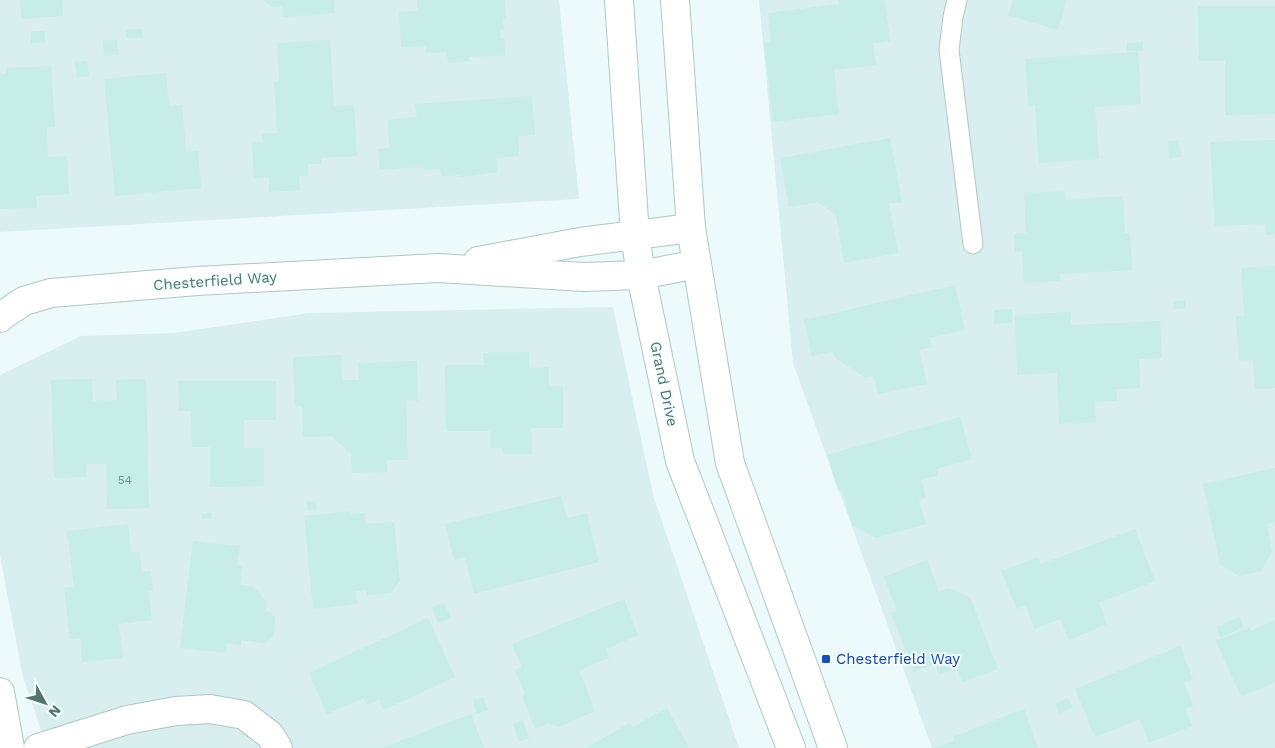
<svg xmlns="http://www.w3.org/2000/svg" width="1275" height="748" font-family="'Work Sans',sans-serif">
  <style>
    .residential { fill: #d8eeef }
    .building { fill: #c6ede7 }
    .lines { fill: none; stroke-linecap: round; stroke-linejoin: round }
    .lane-casing { stroke: #adc7c4; stroke-width: 21 }
    .street-casing { stroke: #adc7c4; stroke-width: 30 }
    .secondary-casing { stroke: #abcac7; stroke-width: 30 }
    .lane { stroke: #fff; stroke-width: 19 }
    .street { stroke: #fff; stroke-width: 28 }
    .secondary { stroke: #fff; stroke-width: 28 }
    .transit-dot { fill: #1a4fb4; stroke: #f2fdfd; stroke-width: 2 }
    .labels { text-anchor: middle; stroke-width: 4; stroke-linejoin: round; paint-order: stroke }
    .number-label { font-size: 12px; fill: #6e928c }
    .street-label { font-size: 15px; fill: #51746d; stroke: #f2fdfd }
    .transit-label { font-size: 15px; fill: #164399; stroke: #f2fdfd; text-anchor: start }
  </style>
  <rect width="100%" height="100%" fill="#ecfafb"/>
  <path class="residential" d="M0,0H559L579,199L0,232Z
    M759,0H1275V748H932L793,363Z
    M613,307L653,495L739,748H47L23,677L0,556V375L81,336L174,333L310,313Z"/>
  <path class="building" d="M20,0H62L63,16L22,19Z
    M264,0H334L335,13L283,17L282,6L271,7Z
    M417,0H505L506,19H503L504,30L500,29L501,38H504L505,55L469,57V61L448,63L447,52L426,53V46L401,47L399,12L418,11Z
    M838,0H885L890,41L873,43L876,65L834,70L839,114L773,122L764,43L771,42L768,13L839,4Z
    M1013,0H1067L1058,30L1008,15Z
    M1198,6H1275V114L1225,115V61H1199Z
    M142,29L143,38H126V30Z
    M31,31H45V42L31,43Z
    M117,40L118,55L104,56L103,41Z
    M330,40L334,106L354,105L357,156L321,158V164H308V176H299L300,190L269,192V178H254L252,142H263L262,134L277,133L274,82L279,81L277,43Z
    M1143,42V51H1127V43Z
    M1138,52L1141,104L1095,107L1099,159L1039,163L1035,106H1028L1025,59Z
    M87,61L89,76L77,77L75,62Z
    M51,66L55,127L47,128L48,157L67,156L69,194L36,196L37,208L0,209V74H6V68Z
    M166,73L169,106L182,105L186,152L198,151L201,188L115,196L104,79Z
    M532,96L535,135L518,136L519,156L496,158L497,172L459,177V175L441,176L440,169L424,170L423,166L380,170L378,149L389,148L388,120L417,117L415,104Z
    M890,138L902,202L889,204L898,253L844,263L836,215L818,202L789,207L780,158Z
    M1179,140L1181,157L1169,158L1168,141Z
    M1275,140V234L1266,235V224L1215,226L1210,142Z
    M1065,191L1066,200L1123,196L1125,234L1130,233L1132,270L1060,274V281L1024,283L1022,251L1015,252L1014,234L1026,233L1024,193Z
    M1275,266V388L1255,389L1253,360L1239,361L1236,316H1244L1241,268Z
    M955,285L965,330L930,338L932,347L919,350L927,384L878,394L874,376L866,378L835,358L833,351L812,356L804,320Z
    M1173,301H1185V308L1173,309Z
    M1012,309V323L994,324V310Z
    M1071,312V325L1160,321L1162,358L1139,359L1140,388L1116,389L1117,401L1095,402L1096,422L1059,424L1057,373L1017,375L1015,315Z
    M529,352V368L549,367V386H563V428H531L532,454H503L502,448H490V431H446L445,365H484L483,353Z
    M341,355L342,380H359L358,363L417,361L418,401L406,400L408,460H387V472L352,473L351,454L332,436L303,437L302,406H295L293,357Z
    M92,379L93,401L117,400L116,380L146,379L149,508L107,509L106,464H86L87,477L54,478L51,380Z
    M178,381H276V420H244V448H264V486L210,487V447H192L191,411H179Z
    M960,417L972,459L936,469L938,475L921,480L926,497L919,500L926,524L876,538L852,525L842,490L838,491L827,455Z
    M1275,468V522L1267,524L1272,552L1261,571L1239,576L1220,564L1203,484Z
    M561,496L567,518L587,513L599,562L474,594L465,557L454,560L445,524Z
    M315,501L317,509L308,510L306,502Z
    M351,511V514L365,513L366,524L394,522L400,581L391,593L367,595V590L356,591L357,604L313,609L304,516Z
    M211,513L212,518L202,519L201,514Z
    M128,524L131,552H140L142,572L151,571L153,591H149L152,620L119,624L123,658L82,662L80,638L70,639L64,588L74,587L67,531Z
    M1135,529L1155,581L1099,603L1107,624L1069,640L1060,619L1034,629L1026,606L1017,609L1001,571L1038,557L1041,564Z
    M193,541L240,546L237,565L242,566L240,585L254,587L267,602L266,611L270,612L275,618L274,636L265,643L241,640V645L227,643L226,653L180,648Z
    M927,560L939,592L949,588L970,597L998,669L962,682L957,668L939,675L935,664L914,672L891,613L897,611L884,577Z
    M624,599L638,635L606,649L609,658L579,670L595,711L558,727L549,723L535,729L522,696L525,694L515,670L522,667L512,644Z
    M444,602L451,618L438,623L432,607Z
    M1239,617L1244,627L1221,638L1216,627Z
    M428,618L455,677L383,710L379,699L367,705L363,698L327,714L309,673Z
    M1275,620V682L1241,697L1216,641L1249,627L1251,631Z
    M1180,646L1193,679L1184,682L1193,706L1185,709L1192,726L1149,743L1140,719L1095,737L1075,689Z
    M483,697L488,710L477,714L473,701Z
    M1068,698L1073,708L1059,713L1055,703Z
    M667,708L689,748H586L630,723L633,727Z
    M1024,709L1038,748H935L955,740L953,737Z
    M471,714L484,748H382Z
    M523,720L529,738L519,742L513,724Z"/>
  <g class="lines">
    <g class="lane-casing">
      <path id="lane" d="M957,0L953,17L949,50L973,244"/>
    </g>
    <g class="street-casing">
      <path id="street" d="M478,261L580,242L691,228
        M0,318L3,315L24,301L51,293L197,281L438,268L583,277L641,275L697,264
        M0,692L10,748
        M38,748L127,720L176,711L210,709L244,715L270,735L278,748"/>
    </g>
    <g class="secondary-casing">
      <path id="secondary" d="M619,0L635,235L641,275L680,461L791,748
        M675,0L691,228L730,463L833,748"/>
    </g>
    <use href="#lane" class="lane"/>
    <use href="#street" class="street"/>
    <use href="#secondary" class="secondary"/>
  </g>
  <rect class="transit-dot" x="821" y="654" width="10" height="10" rx="2.5"/>
  <g class="labels">
    <g class="number-label">
      <text x="125" y="484">54</text>
    </g>
    <g class="street-label">
      <text transform="translate(215 281) rotate(-4)" y="5">Chesterfield Way</text>
      <text transform="translate(664 384) rotate(78)" y="5">Grand Drive</text>
    </g>
    <g class="transit-label">
      <text x="836" y="664">Chesterfield Way</text>
    </g>
  </g>
  <g transform="translate(45 703) rotate(130)" stroke="#f2fdfd" stroke-width="4" paint-order="stroke">
  <path d="M0-4L9 19L0 12L-9 19Z" fill="#51746d"/>
  <text y="-8" font-size="14" font-weight="bold" text-anchor="middle" fill="#51746d">N</text>
  </g>
</svg>
